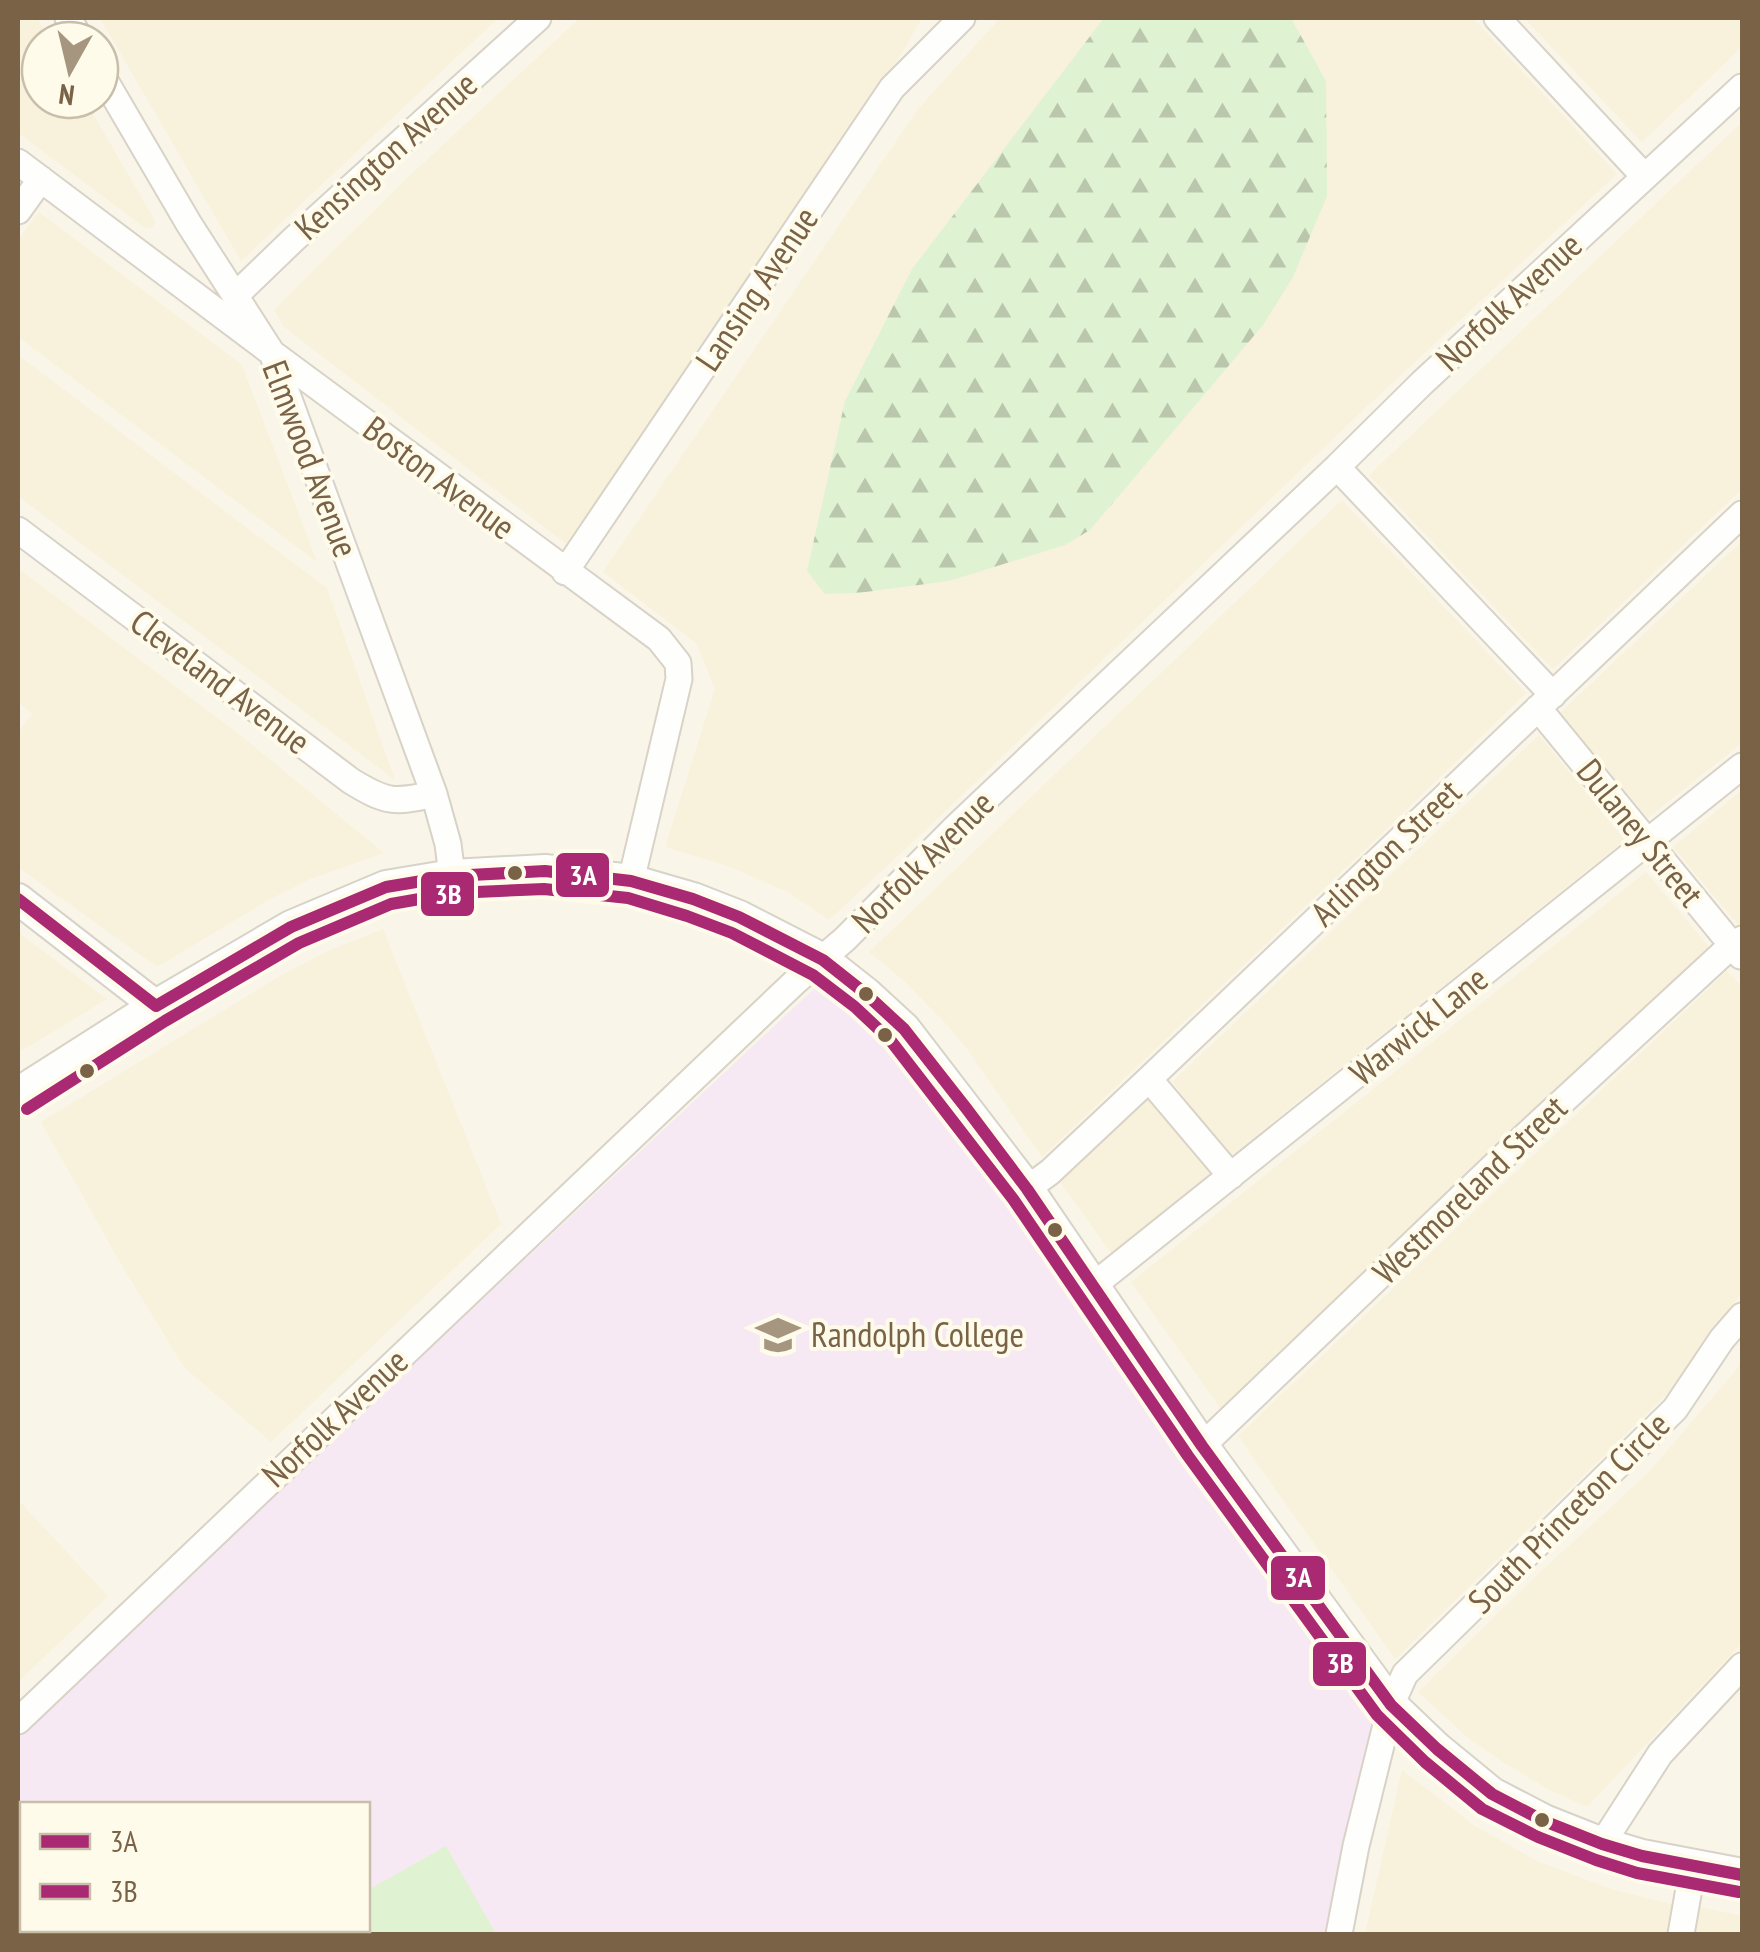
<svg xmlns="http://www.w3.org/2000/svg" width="1760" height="1952" font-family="'PT Sans Narrow',sans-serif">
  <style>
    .residential { fill: #f8f1db }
    .education { fill: #f7e9f3; fill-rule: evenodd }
    .forest { fill: url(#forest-firs) }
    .pitch { fill: #dff2d2 }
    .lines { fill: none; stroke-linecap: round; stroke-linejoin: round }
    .minor-casing { stroke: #d8d2c7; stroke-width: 29 }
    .tertiary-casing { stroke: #d8d2c7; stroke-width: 34 }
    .secondary-casing { stroke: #d8d3c7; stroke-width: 36 }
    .minor { stroke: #fefefc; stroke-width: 25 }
    .tertiary { stroke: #fefefc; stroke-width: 30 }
    .secondary { stroke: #fefefc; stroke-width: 32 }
    .bus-1-casing { stroke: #fffbeb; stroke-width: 20 }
    .bus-2-casing { stroke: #fffbeb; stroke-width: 20 }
    .bus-1 { stroke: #a92973; stroke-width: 12 }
    .bus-2 { stroke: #a92973; stroke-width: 12 }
    .bus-dot { fill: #796246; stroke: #fffbeb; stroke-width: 4 }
    .labels { text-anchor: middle; stroke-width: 8; stroke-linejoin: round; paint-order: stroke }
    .street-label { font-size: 35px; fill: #796246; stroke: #fffbeb }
    .poi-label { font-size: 35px; fill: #796246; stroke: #fffbeb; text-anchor: start }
    .line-badge { stroke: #fffbeb; stroke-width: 4 }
    .badge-label { font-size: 28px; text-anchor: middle; font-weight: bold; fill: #fff }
  </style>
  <defs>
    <pattern id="forest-firs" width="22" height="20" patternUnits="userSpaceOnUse" patternTransform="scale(2.5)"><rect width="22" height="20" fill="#dff2d2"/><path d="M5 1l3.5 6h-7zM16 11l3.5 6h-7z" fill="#bac7ac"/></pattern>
  </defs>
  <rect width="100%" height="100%" fill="#f9f6e9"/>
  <path class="residential" d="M18,18H37L50,40H40V100H85L154,219L155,223L152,228H145L18,133Z
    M100,18H498L241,261Z
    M580,18H922L904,50L566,544L284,327L274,310L406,179Z
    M1000,18H1104L912,269L845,401L807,570L826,594L858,593L949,581L1326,81L1291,18H1473L1617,174L1360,413L933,823L829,920L786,891L728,866L665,847L715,689L696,643L603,572L918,109Z
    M1524,18H1742V47L1642,142Z
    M1742,122V489L1553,669L1369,475Z
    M39,212L242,365L317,562L18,337V240Z
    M18,355L327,588L395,780L18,496Z
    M1342,500L1526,693L1397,819L1042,1157L965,1046L948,1026L905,982L869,952Z
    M1742,541V743L1648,818L1560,713Z
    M18,568L240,735L384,853L310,879L265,902L157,967L18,867V733L32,714L18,702Z
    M1539,735L1625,840L1230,1156L1172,1082Z
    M1742,790V925L1740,927L1673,847Z
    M1646,872L1709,947L1220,1408L1131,1282Z
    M383,929L501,1224L271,1442L184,1367L121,1264L41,1122L280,976L328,951Z
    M18,932L107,999L18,1053Z
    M1727,971L1742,986V1292L1696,1359L1669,1392L1395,1659L1238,1436Z
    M1149,1092L1217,1167L1111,1253L1058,1179Z
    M1742,1363V1643L1587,1807L1548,1789L1508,1765L1468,1738L1418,1692L1535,1577L1649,1472Z
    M18,1504H22L108,1596L18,1682Z
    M1402,1770L1475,1826L1537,1861L1611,1889L1674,1905L1668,1934H1365Z
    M1699,1907L1742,1916V1934H1693Z"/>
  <path class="education" d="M817,986L880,1034L933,1097L1294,1574L1372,1723L1333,1934H18V1734ZM22,1804H368V1930H22Z"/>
  <path class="forest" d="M1104,18H1291L1326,81L1327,196L1293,277L1263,325L1090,530L1065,545L949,581L858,593L825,594L807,571L845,401L912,269Z"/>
  <path class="pitch" d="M446,1846L496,1934H286L295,1930H368V1890Z"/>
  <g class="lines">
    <g class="minor-casing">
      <path id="minor" d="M68,18L81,40
        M1497,18L1644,176
        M100,72L189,224L272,353L434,794L448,844L452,876
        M18,162L272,353L659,639L678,663L679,679L631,881
        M18,211L41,179
        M236,295L293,240L538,18
        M1337,467L1553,695
        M18,530L351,781C387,803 394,803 434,794
        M565,572L892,88L962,18
        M1538,708L1741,956
        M1149,1079L1231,1176
        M1027,1189L1050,1172L1149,1079L1742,514
        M1094,1285L1742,766
        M1202,1446L1523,1138L1731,946L1742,939
        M18,1721L796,981L845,939L956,827L1337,467L1422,383L1742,87
        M18,1830L22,1835
        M1602,1844L1660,1754L1742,1666
        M115,1930L119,1934
        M1339,1934L1356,1846L1391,1705L1405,1674L1675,1409L1722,1339L1742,1316
        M1681,1934L1693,1866"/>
    </g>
    <g class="tertiary-casing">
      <path id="tertiary" d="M18,899L156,1006"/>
    </g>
    <g class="secondary-casing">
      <path id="secondary" d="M18,1094L156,1006L291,927L386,887L452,876L545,871L631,881L693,899L739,917L823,960L866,994L904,1029L1027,1189L1202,1446L1391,1705L1437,1749L1492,1794L1544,1821L1602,1844L1642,1856L1742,1875"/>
    </g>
    <use href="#minor" class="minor"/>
    <use href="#tertiary" class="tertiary"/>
    <use href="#secondary" class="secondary"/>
    <g class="bus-1-casing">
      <path id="bus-1" d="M18,899L156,1006L291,927L386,887L452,876L545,871L631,881L693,899L739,917L823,960L866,994L904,1029L966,1108L1027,1189L1202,1446L1391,1705L1437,1749L1492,1794L1544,1821L1602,1844L1642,1856L1742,1875"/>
    </g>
    <g class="bus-2-casing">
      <path id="bus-2" d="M27,1109L165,1021L299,943L391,904L454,893L544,889L628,898L687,916L732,933L813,975L855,1007L891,1041L1013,1199L1188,1456L1377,1715L1425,1762L1482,1809L1538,1837L1596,1860L1637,1873L1739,1892"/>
    </g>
    <use href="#bus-1" class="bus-1"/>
    <use href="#bus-2" class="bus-2"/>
  </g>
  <defs>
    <g id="university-bare" transform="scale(3.45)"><path d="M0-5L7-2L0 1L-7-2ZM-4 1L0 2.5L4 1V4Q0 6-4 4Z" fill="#a6967f" stroke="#fffbeb" stroke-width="2.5" paint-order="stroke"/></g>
  </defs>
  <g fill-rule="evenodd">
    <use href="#university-bare" x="778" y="1335"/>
  </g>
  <g class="bus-dot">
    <circle cx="515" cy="873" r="9"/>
    <circle cx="866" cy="994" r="9"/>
    <circle cx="885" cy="1035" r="9"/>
    <circle cx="87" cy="1071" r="9"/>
    <circle cx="1055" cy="1230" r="9"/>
    <circle cx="1542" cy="1820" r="9"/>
  </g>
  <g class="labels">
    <g class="street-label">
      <text transform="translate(386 156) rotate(-42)" y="12">Kensington Avenue</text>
      <text transform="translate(757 289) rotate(-56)" y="12">Lansing Avenue</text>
      <text transform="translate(1509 302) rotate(-43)" y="12">Norfolk Avenue</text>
      <text transform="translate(310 459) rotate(69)" y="12">Elmwood Avenue</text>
      <text transform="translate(439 478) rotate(37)" y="12">Boston Avenue</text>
      <text transform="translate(220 682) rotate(37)" y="12">Cleveland Avenue</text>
      <text transform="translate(1640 833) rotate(51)" y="12">Dulaney Street</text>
      <text transform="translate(1386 853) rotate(-44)" y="12">Arlington Street</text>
      <text transform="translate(923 862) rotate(-45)" y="12">Norfolk Avenue</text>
      <text transform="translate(1419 1026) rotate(-39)" y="12">Warwick Lane</text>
      <text transform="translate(1470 1190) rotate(-44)" y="12">Westmoreland Street</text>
      <text transform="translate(335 1418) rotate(-43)" y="12">Norfolk Avenue</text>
      <text transform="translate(1569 1513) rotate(-45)" y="12">South Princeton Circle</text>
    </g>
    <g class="poi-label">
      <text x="811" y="1347">Randolph College</text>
    </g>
  </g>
  <g class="line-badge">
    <rect x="554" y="851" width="57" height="48" rx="10" fill="#a92973"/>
    <rect x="419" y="870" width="57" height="48" rx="10" fill="#a92973"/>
    <rect x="1269" y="1554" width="58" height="48" rx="10" fill="#a92973"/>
    <rect x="1311" y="1640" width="57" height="48" rx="10" fill="#a92973"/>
  </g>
  <g class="badge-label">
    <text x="583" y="885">3A</text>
    <text x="448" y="904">3B</text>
    <text x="1298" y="1587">3A</text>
    <text x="1340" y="1673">3B</text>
  </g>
  <rect width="1760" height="1952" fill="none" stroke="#796246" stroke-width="40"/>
  <rect x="20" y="1802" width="350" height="130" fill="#fffbeb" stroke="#c9bea9" stroke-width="2.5"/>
  <rect x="40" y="1834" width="50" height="15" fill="#a92973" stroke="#c9bea9" stroke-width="2.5"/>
  <text x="110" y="1852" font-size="30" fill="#796246">3A</text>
  <rect x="40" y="1884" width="50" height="15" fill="#a92973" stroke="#c9bea9" stroke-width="2.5"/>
  <text x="110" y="1902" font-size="30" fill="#796246">3B</text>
  <g transform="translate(70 70) rotate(188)"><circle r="48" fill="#fffbeb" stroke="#c9bea9" stroke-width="2.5"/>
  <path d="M0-8L18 38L0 25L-18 38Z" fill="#a6967f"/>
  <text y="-15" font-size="28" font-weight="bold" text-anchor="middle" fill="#796246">N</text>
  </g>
</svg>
